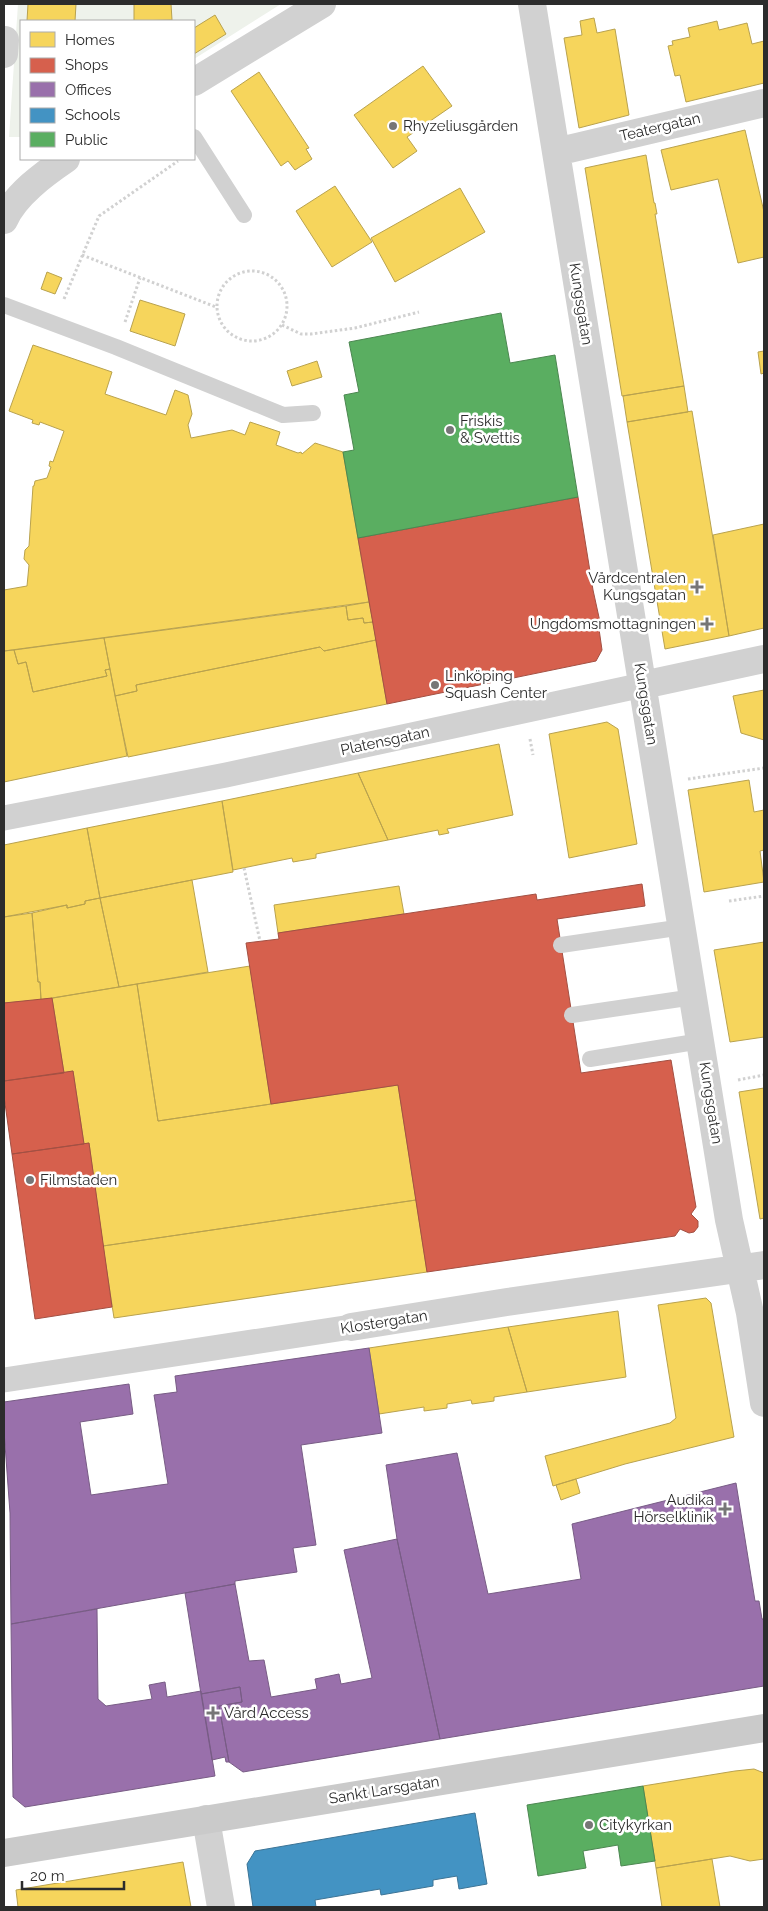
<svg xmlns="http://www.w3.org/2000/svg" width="768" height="1911" font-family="Raleway,sans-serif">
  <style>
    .green { fill: #eef2eb }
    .homes { fill: #f6d55c; stroke: #b9a24e }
    .shops { fill: #d6604d; stroke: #a35043 }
    .offices { fill: #9970ab; stroke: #785c85 }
    .schools { fill: #4393c3; stroke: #3c7496 }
    .public { fill: #5aae61; stroke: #4c8751 }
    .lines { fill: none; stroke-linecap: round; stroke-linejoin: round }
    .path { stroke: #d1d1d1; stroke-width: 3; stroke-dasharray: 2.5 2.5; stroke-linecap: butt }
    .service { stroke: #d1d1d1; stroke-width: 16 }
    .pedestrian { stroke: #d1d1d1; stroke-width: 25 }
    .minor { stroke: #d1d1d1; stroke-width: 28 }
    .secondary { stroke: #cacaca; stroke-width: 28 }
    .poi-dot { fill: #767676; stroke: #fff; stroke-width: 2 }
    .labels { text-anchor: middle; stroke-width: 5; stroke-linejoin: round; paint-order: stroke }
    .poi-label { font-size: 15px; fill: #2c2c2c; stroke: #fff; text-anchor: start }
    .street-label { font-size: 15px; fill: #2c2c2c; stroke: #fff }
  </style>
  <rect width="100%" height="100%" fill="#fff"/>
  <path class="green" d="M18,4H281L194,59V21H21V137H9Z"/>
  <path class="homes" d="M28,4H76L75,21H27Z
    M134,4H171L172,20L134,21Z
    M215,15L226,34L194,54V28Z
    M594,18L597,33L615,29L629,115L579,128L564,38L582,35L580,21Z
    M717,21L719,30L747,23L752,44L764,41V83L686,102L680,75L675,76L668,46L673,45L672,41L690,37L688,28Z
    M423,66L452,106L407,137L417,151L393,168L354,115Z
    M259,72L309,148L306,149L312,159L295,170L288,161L281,166L231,91Z
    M745,130L764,212V257L738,263L718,179L671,190L661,150Z
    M646,155L654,203H655L657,214H655L684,386L622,396L585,168Z
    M335,186L372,242L332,267L296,211Z
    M460,188L485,232L395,282L371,238Z
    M47,272L62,278L55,294L41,289Z
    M140,300L185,314L175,346L130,331Z
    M33,345L112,372L105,394L166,415L175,390L188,395L192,414L188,425L191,438L232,430L245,435L250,422L280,432L276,445L298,453L301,452L302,454L315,443L343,452L369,602L4,651V590L27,586L29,565L24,559L25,550L29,546L33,486H34L35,481L47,478L51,467L49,466L50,461L53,462L64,431L40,422L39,425L32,423L33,420L9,411Z
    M764,351V373L761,374L758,352Z
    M317,361L322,377L292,386L287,371Z
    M684,386L688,412L627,422L623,396Z
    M692,411L729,636L665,649L627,422Z
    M764,524V628L729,636L713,535Z
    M369,602L373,622L364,623L363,618L348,620L346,606Z
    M346,606L348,620L363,618L364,623L373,622L376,640L324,651L320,647L136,685L137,691L115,696L104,638Z
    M104,638L110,669L105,670L107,676L33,692L26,662L18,664L14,650Z
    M376,640L387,704L128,757L115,696L137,691L136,685L320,647L324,651Z
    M14,650L18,664L26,662L33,692L107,676L105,670L110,669L127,756L4,782V651Z
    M764,690V740L741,733L733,696Z
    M607,722L618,729L637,844L569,858L549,734Z
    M499,744L513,815L447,829L449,833L439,835L438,830L388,840L358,773Z
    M358,773L388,840L316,854V858L293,862L292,858L233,870L222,801Z
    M749,780L754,812L764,810V850L760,851L764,882L704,892L688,790Z
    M222,801L233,872L100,898L87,828Z
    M87,828L100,898L85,901V904L67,908V905L4,917V845Z
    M192,880L208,972L119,987L100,898Z
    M399,886L404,914L278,933L274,905Z
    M100,898L119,987L41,1000L40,982H38L32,913L67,905V908L85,904V901Z
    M32,913L38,982H40L41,1000L4,1003V917Z
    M764,942V1037L730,1042L714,950Z
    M250,966L271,1104L158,1121L137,984Z
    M137,984L158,1121L398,1085L416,1200L103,1246L89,1143L84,1144L73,1071L64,1073L52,998Z
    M764,1088V1218L760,1219L739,1092Z
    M416,1200L427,1272L114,1318L103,1246Z
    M706,1298L711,1303L734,1437L625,1464L553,1486L545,1456L670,1423L676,1418L658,1305Z
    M618,1311L626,1377L527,1392L508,1327Z
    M508,1327L527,1392L494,1397V1401L472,1404L471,1400L447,1404V1408L424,1411V1407L379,1414L369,1348Z
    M576,1479L580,1493L561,1500L556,1485Z
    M754,1769L764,1773V1859L750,1861L730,1856L656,1868L643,1786L735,1771Z
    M712,1859L720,1907H662L656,1868Z
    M183,1862L191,1907H18L16,1890Z"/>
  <path class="shops" d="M578,497L593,590L600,622H598L602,650L596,661L387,704L358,538Z
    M642,884L645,906L557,919L581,1073L671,1060L696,1207L691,1214L698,1221V1227L694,1232L689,1233L680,1229L675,1236L427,1272L398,1085L271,1104L246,943L279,939L278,933L536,894L537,900Z
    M52,998L64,1073L4,1081V1003Z
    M73,1071L84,1144L12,1154L4,1096V1081Z
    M89,1143L112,1307L35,1319L12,1154Z"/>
  <path class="offices" d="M369,1348L382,1433L301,1445L316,1545L293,1548L297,1572L235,1581V1584L11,1624L10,1513L4,1431V1402L129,1384L133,1414L80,1422L91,1495L160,1485L168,1484L154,1395L177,1392L175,1376Z
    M457,1453L488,1594L581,1579L572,1524L736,1483L755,1601H759L762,1619H764V1686L440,1739L397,1539L386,1465Z
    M397,1539L440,1739L243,1772L229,1762L219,1706L242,1702L240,1687L201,1694L185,1593L235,1584L249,1661L264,1660L271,1697L317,1689L315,1679L339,1674L341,1684L372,1678L344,1550Z
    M97,1609L98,1699L106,1706L152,1699L149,1685L165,1682L167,1697L201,1691L215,1776L25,1807L13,1797L11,1624Z
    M240,1687L242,1702L219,1706L229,1762H226L225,1757L212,1760L201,1694Z"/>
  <path class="schools" d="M475,1813L487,1884L459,1889L457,1876L433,1880V1886L381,1895L380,1889L315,1900L316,1907H253L247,1864L255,1851Z"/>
  <path class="public" d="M501,313L510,363L555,355L578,497L358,538L343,452L354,450L344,395L359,392L349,342Z
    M643,1786L655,1861L621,1866L618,1845L583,1851L586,1868L538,1876L527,1805Z"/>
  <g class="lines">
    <path class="path" d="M82,255L216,307
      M217 306a35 35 0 1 1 70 0a35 35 0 1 1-70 0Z
      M64,299L99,216L178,161
      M125,322L140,278
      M282,325L301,334H311L355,328L419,312
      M530,739L533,755
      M688,779L764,768
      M244,868L260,941
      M729,901L764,896
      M738,1080L764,1075"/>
    <path class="service" d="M194,137L244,215
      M4,305L116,347L283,415L313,413
      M561,945L683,927
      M572,1015L694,997
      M590,1059L701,1041"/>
    <path class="pedestrian" d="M4,818L226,775L643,685
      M4,1380L351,1327"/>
    <path class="minor" d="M532,4L729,1220L750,1313L764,1403
      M4,54L5,40
      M194,82L322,4
      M556,152L764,103
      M4,220C15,195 44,174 66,159
      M643,685L764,659
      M351,1327L507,1302L764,1265
      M206,1819L221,1907"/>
    <path class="secondary" d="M4,1853L764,1728"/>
  </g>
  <g class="poi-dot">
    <circle cx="393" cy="126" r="5"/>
    <circle cx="450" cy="430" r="5"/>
    <path d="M694.5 579.5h5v5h5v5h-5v5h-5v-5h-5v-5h5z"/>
    <path d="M704.5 616.5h5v5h5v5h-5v5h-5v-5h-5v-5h5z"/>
    <circle cx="435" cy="685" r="5"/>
    <circle cx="30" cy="1180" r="5"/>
    <path d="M722.5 1501.5h5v5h5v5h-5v5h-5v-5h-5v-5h5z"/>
    <path d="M210.5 1705.5h5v5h5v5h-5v5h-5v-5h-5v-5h5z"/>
    <circle cx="589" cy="1825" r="5"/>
  </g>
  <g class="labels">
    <g class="poi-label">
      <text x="403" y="131">Rhyzeliusgården</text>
      <text x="460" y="426">Friskis<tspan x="460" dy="17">&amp; Svettis</tspan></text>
      <text x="686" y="583" text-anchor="end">Vårdcentralen<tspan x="686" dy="17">Kungsgatan</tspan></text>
      <text x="696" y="629" text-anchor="end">Ungdomsmottagningen</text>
      <text x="445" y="681">Linköping<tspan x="445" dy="17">Squash Center</tspan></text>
      <text x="40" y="1185">Filmstaden</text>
      <text x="714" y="1505" text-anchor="end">Audika<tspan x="714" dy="17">Hörselklinik</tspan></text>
      <text x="224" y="1718">Vård Access</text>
      <text x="599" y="1830">Citykyrkan</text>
    </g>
    <g class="street-label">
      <text transform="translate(660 127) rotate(-13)" y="5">Teatergatan</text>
      <text transform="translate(581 304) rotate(81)" y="5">Kungsgatan</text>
      <text transform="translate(646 704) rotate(81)" y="5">Kungsgatan</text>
      <text transform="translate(385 741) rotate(-12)" y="5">Platensgatan</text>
      <text transform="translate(711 1103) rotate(81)" y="5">Kungsgatan</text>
      <text transform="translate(384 1322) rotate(-9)" y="5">Klostergatan</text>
      <text transform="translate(384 1790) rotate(-9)" y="5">Sankt Larsgatan</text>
    </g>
  </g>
  <rect width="768" height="1911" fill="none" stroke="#2c2c2c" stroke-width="10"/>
  <rect x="20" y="20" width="175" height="140" fill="#ffffff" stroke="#ababab"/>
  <rect x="30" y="32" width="25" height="15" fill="#f6d55c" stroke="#ababab"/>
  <text x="65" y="45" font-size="15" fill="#2c2c2c">Homes</text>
  <rect x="30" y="58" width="25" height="15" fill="#d6604d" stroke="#ababab"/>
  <text x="65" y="70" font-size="15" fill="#2c2c2c">Shops</text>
  <rect x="30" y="82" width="25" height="15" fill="#9970ab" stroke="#ababab"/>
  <text x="65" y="95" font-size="15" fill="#2c2c2c">Offices</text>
  <rect x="30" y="108" width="25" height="15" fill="#4393c3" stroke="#ababab"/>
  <text x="65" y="120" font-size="15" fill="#2c2c2c">Schools</text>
  <rect x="30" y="132" width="25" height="15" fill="#5aae61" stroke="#ababab"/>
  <text x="65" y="145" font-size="15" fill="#2c2c2c">Public</text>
  <path d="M22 1881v8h102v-8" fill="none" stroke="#2c2c2c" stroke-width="2.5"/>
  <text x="30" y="1881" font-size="15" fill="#2c2c2c" stroke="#ffffff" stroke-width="4" paint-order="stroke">20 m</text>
</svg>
